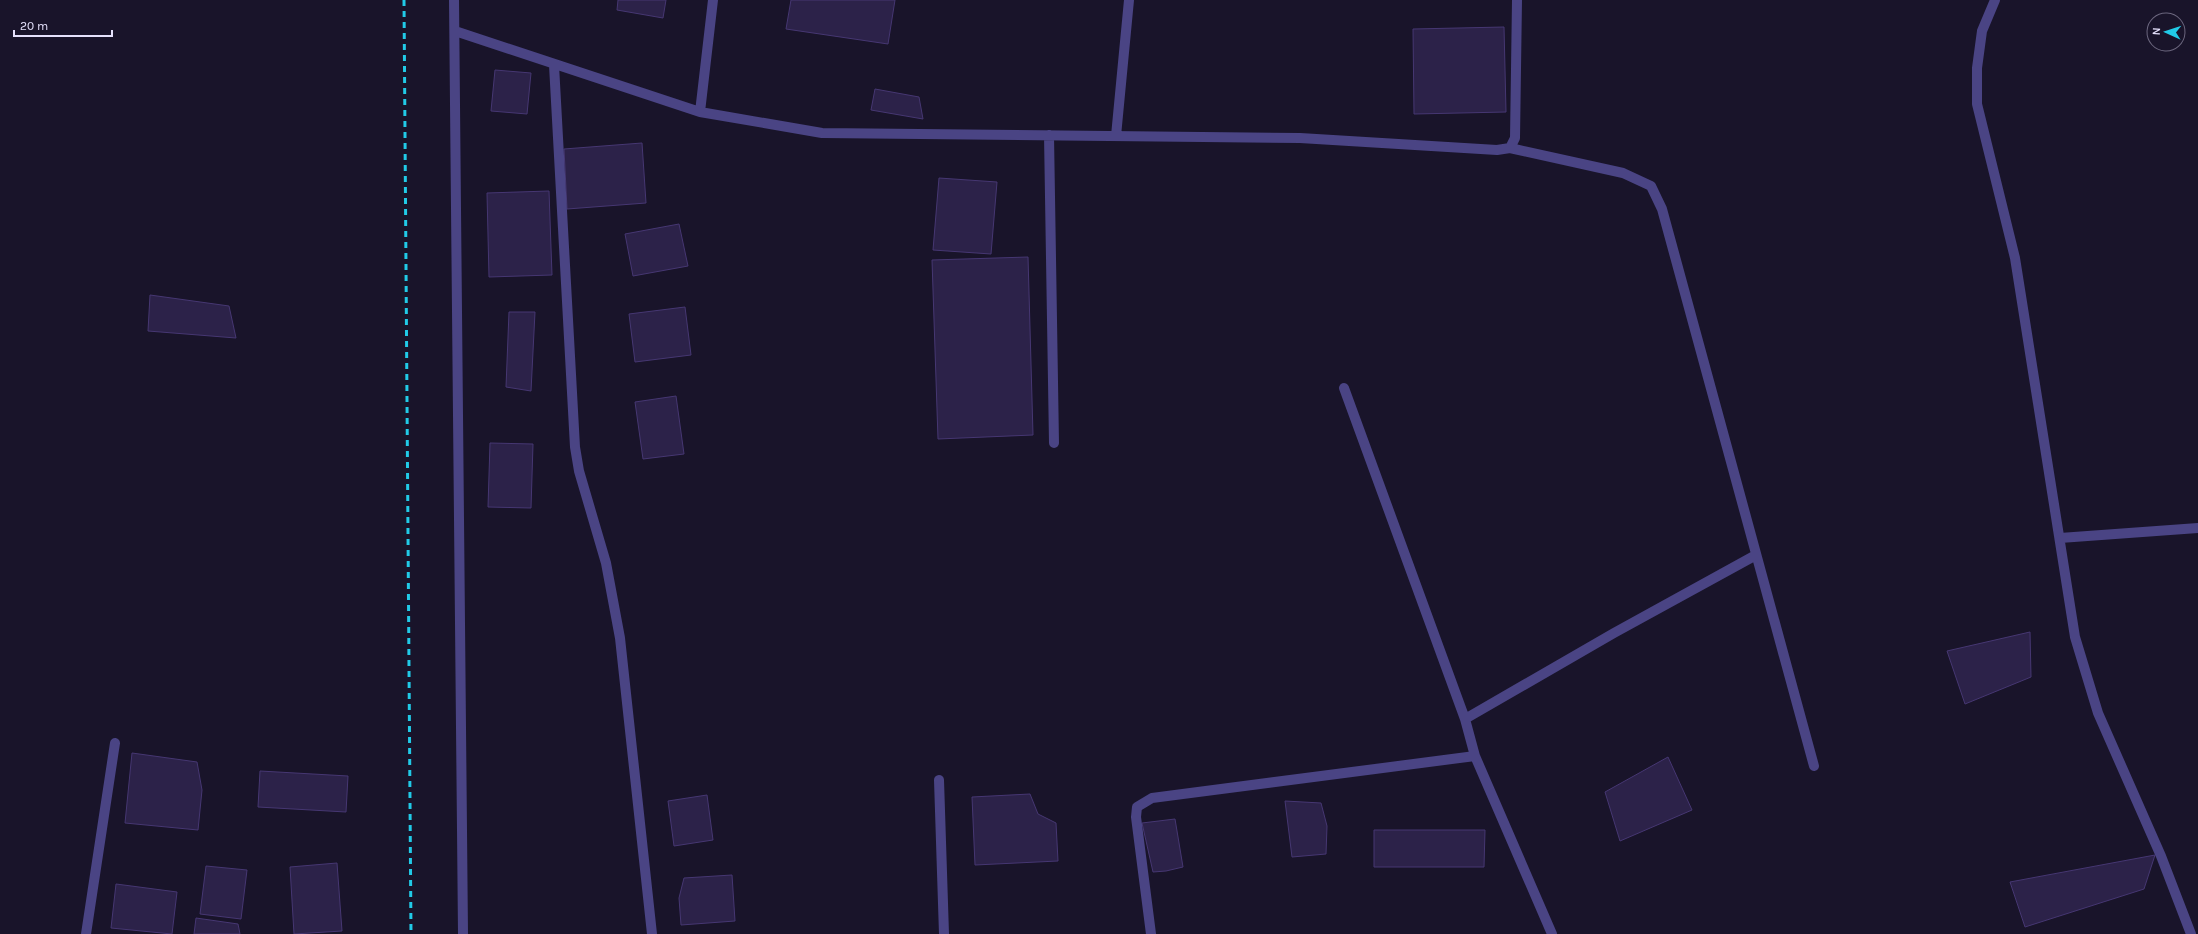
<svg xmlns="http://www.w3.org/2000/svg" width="2198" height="934" font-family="Karla,sans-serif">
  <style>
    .building { fill: #2c2249; stroke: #463772 }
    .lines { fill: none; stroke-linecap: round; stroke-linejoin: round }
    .minor { stroke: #4a4484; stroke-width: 10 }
    .rail { stroke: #21cae7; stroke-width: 3; stroke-dasharray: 6 5; stroke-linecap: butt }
  </style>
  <rect width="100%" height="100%" fill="#19142a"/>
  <path class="building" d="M618,0H666L663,18L617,10Z
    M791,0H895L888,44L786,29Z
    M1504,27L1506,112L1414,114L1413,29Z
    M495,70L531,73L527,114L491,111Z
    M875,89L919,97L923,119L871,110Z
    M642,143L646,203L567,209L564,149Z
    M939,178L997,182L991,254L933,250Z
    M549,191L552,275L489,277L487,193Z
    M679,224L688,266L633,276L625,234Z
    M1028,257L1033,435L938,439L932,260Z
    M150,295L229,306L236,338L148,331Z
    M685,307L691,355L635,362L629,314Z
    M509,312H535L531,391L506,387Z
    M676,396L684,454L643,459L635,402Z
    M490,443L533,444L531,508L488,507Z
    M2030,632L2031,677L1965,704L1947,651Z
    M132,753L197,762L202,790L198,830L125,823Z
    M1668,757L1692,810L1620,841L1605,792Z
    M260,771L348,776L346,812L258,807Z
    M1030,794L1038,814L1056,823L1058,861L975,865L972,797Z
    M707,795L713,840L674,846L668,801Z
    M1285,801L1321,803L1327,826L1326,854L1292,857Z
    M1175,819L1183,867L1166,871L1153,872L1142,823Z
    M1374,830H1485L1484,867H1374Z
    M2155,855L2144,889L2025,927L2010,882Z
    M337,863L342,931L294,934L290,867Z
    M206,866L247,870L241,919L200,914Z
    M732,875L735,921L681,925L679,898L684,878Z
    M116,884L177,892L172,934L111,928Z
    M196,918L238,924L240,934H194Z"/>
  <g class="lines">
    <path class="minor" d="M454,0L463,934
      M1995,0L1982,31L1977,68V104L2015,258L2075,637L2098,713L2161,856L2191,934
      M455,31L700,112L822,133L1300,138L1497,150L1510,148L1515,138L1517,0
      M554,65L575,447L579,471L606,563L620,638L652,934
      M700,112L713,0
      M1049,135L1054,443
      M1116,136L1129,0
      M1510,148L1623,173L1651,186L1662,209L1814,766
      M1344,388L1465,719L1475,756L1552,934
      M2060,538L2198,528
      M1465,719L1614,633L1756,555
      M939,780L944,934
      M86,934L115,743
      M1151,934L1136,817L1137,807L1152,798L1475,756"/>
    <path class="rail" d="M404,0L411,934"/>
  </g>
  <g transform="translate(2166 32) rotate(273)"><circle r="19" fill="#19142a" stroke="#6b667e"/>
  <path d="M0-3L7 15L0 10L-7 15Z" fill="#21cae7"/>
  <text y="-6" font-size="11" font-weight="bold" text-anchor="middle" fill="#e5e1fc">N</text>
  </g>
  <path d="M14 30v6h98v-6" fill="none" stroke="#e5e1fc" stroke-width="2"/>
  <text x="20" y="30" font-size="12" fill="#e5e1fc" stroke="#19142a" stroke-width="3" paint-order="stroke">20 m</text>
</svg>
